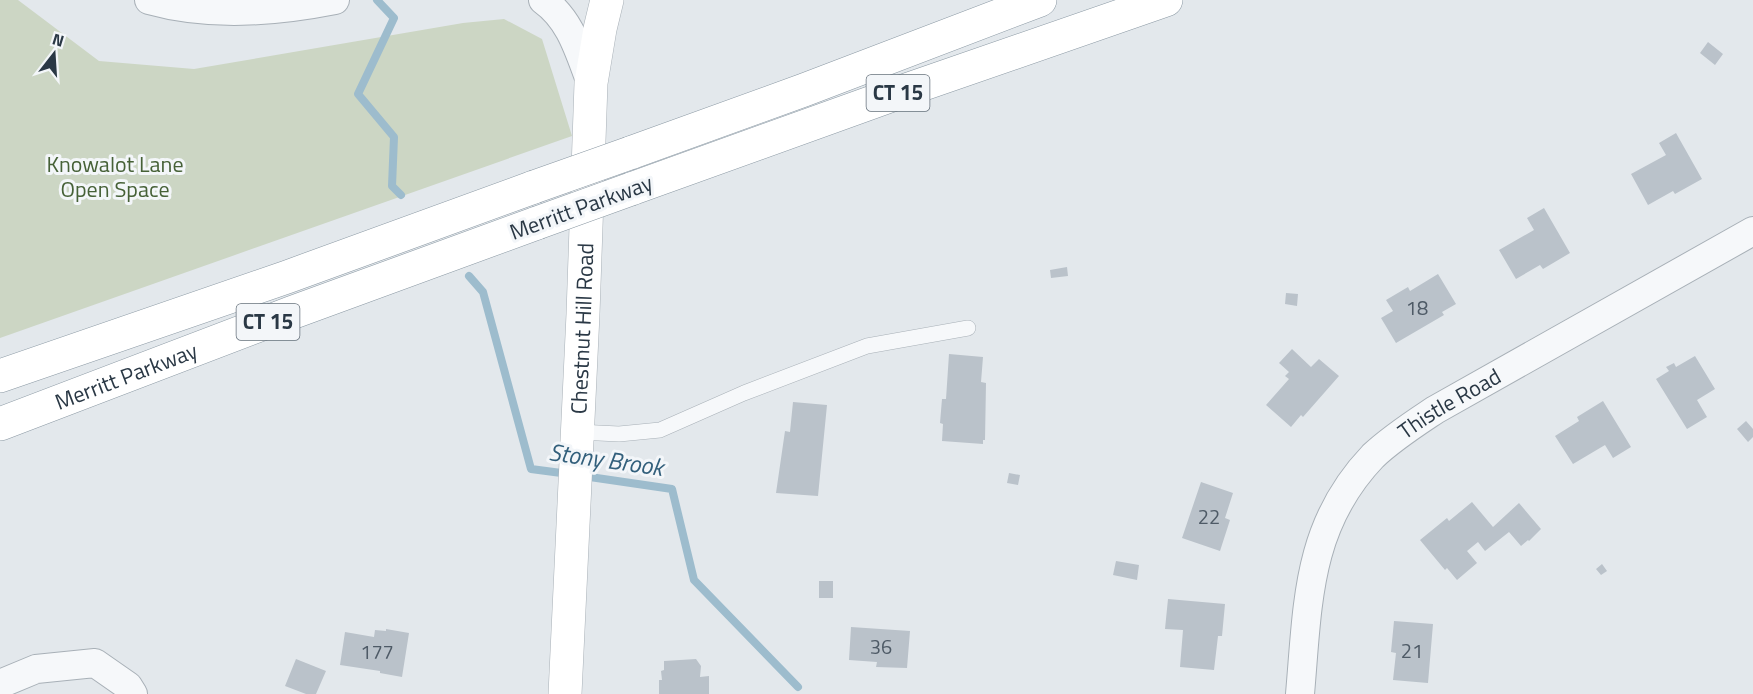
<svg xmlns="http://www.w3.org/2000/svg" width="1753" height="694" font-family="'Titillium Web',sans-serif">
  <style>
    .green { fill: #ccd6c4 }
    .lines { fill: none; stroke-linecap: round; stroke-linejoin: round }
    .stream { stroke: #9dbccd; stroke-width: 8 }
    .building { fill: #bac2ca }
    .service-casing { stroke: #a8b0b7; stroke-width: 16 }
    .minor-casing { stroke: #a8b0b7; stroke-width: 30 }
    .secondary-casing { stroke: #a8b0b7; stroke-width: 34 }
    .motorway-casing { stroke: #8a98a3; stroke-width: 34 }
    .service { stroke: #f6f8fa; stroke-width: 15 }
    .minor { stroke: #f6f8fa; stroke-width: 28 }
    .secondary { stroke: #fff; stroke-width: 33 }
    .motorway { stroke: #fff; stroke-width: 33 }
    .motorway-bridge-casing { stroke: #8a98a3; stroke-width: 34; stroke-linecap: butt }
    .motorway-bridge { stroke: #fff; stroke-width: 33 }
    .labels { text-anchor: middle; stroke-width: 6; stroke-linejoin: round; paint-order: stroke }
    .number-label { font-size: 20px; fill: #4e5a66 }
    .shield { fill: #f3f6f9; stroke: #66717b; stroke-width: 1.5 }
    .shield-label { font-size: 21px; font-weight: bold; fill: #2a3845 }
    .park-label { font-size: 22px; fill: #466137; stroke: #f3f6f9 }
    .street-label { font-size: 22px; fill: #2a3845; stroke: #f3f6f9 }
    .water-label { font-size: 24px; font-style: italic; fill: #325f7b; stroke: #f3f6f9 }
  </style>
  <rect width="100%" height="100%" fill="#e3e8ec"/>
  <path class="green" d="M0,0H18L99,61L194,69L463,23L504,19L542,39L572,136L0,338Z"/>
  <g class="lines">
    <path class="stream" d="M377,0L394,18L358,94L394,137L392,186L401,195
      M469,276L483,292L531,469L569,474
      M583,476L672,489L694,580L798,687"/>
  </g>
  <path class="building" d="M1708,42L1723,54L1715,65L1700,53Z
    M1676,133L1702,179L1675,194L1673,191L1648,205L1631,174L1666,155L1659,143Z
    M1544,208L1570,253L1543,269L1540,265L1516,279L1499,250L1534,230L1527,218Z
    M1067,267L1068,276L1051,278L1050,270Z
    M1438,274L1456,304L1442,312L1444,315L1396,343L1381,318L1393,311L1386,300L1408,287L1410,291Z
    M1286,293L1298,294L1297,306L1285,304Z
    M1292,349L1311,367L1319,359L1339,376L1303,417L1301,415L1291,427L1266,405L1289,379L1285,376L1289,372L1279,363Z
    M949,354L983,357L981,382L986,383L985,440H983V444L942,441L943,424L940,423L942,399H946Z
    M1695,356L1715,389L1697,400L1707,417L1687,429L1656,379L1669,371L1666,367L1674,363L1676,367Z
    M1603,401L1631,447L1613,458L1605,445L1573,464L1555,436L1579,421L1577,417Z
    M793,402L827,405L818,496L776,493L785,431L790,432Z
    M1746,421L1753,429V437L1748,442L1737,429Z
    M1009,473L1020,475L1018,485L1007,483Z
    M1201,482L1233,493L1225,518L1230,520L1220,551L1182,538Z
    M1472,502L1493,527L1519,503L1541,529L1529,541L1528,540L1521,546L1509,532L1485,551L1478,542L1467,551L1477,563L1457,580L1447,568L1445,570L1420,540L1447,518L1449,521Z
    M1116,561L1139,565L1137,580L1113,575Z
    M1602,564L1607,571L1601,575L1596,569Z
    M819,581H833V598H819Z
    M1168,599L1225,604L1222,636H1218L1214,670L1180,667L1183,630L1165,629Z
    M1394,621L1433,624L1428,683L1393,680L1396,653L1391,652Z
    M851,627L910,631L907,668L876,667L877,662L849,660Z
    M386,629L409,633L402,677L380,673V671L340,665L345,632L374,637L375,630L386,631Z
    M296,659L326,671L316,694H306L285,686Z
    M696,659L701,666L700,677L709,676V694H659V680H662L661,671L664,670V661Z"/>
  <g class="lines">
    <g class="service-casing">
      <path id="service" d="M578,432L619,434L660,430L744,393L867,346L968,328"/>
    </g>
    <g class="minor-casing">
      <g id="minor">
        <path d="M149,0C210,17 274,12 335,0"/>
        <path d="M543,0C571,20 579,52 591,83"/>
        <path d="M0,684L36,669L95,663L128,686L133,694"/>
        <path id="s1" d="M1300,694C1308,604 1306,526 1373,456C1392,438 1414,424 1435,410L1753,231"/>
      </g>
    </g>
    <g class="secondary-casing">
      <g id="secondary">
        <path id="s2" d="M565,694L583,314L591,83L600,29L607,0"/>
      </g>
    </g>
    <g class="motorway-casing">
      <g id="motorway">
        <path d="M630,153L804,90L1040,0"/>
        <path d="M631,189L909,89L1166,0"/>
        <path d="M0,376L287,277L534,187"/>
        <path id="s3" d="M0,424L291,313L537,223"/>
      </g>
    </g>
    <use href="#service" class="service"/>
    <use href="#minor" class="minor"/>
    <use href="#secondary" class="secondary"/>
    <use href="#motorway" class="motorway"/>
    <g class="motorway-bridge-casing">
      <path id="motorway-bridge" d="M534,187L630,153
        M537,223L631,189"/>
    </g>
    <use href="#motorway-bridge" class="motorway-bridge"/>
  </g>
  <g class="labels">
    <g class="number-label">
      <text x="1417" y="315">18</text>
      <text x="1209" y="524">22</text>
      <text x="881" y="654">36</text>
      <text x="1412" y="658">21</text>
      <text x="377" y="659">177</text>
    </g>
    <g class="shield">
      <rect x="866.5" y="75" width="63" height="36" rx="4.5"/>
      <rect x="236.5" y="304" width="63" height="36" rx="4.5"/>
    </g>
    <g class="shield-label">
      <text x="898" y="100">CT 15</text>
      <text x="268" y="329">CT 15</text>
    </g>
    <g class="park-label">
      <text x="115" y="172">Knowalot Lane<tspan x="115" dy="25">Open Space</tspan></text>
    </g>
    <g class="street-label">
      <text transform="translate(581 207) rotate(-20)" y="8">Merritt Parkway</text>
      <text dy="8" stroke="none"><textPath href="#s2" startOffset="366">Chestnut Hill Road</textPath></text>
      <text dy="8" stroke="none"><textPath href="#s3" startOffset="135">Merritt Parkway</textPath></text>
      <text dy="8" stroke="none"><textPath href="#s1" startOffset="348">Thistle Road</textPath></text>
    </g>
    <g class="water-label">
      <text transform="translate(606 460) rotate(8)" y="8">Stony Brook</text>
    </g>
  </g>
  <g transform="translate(54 54) rotate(17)" stroke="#f3f6f9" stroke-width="4.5" paint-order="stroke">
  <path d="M0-4.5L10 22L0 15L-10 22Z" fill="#2a3845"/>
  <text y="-9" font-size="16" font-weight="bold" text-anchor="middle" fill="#2a3845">N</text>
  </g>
</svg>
